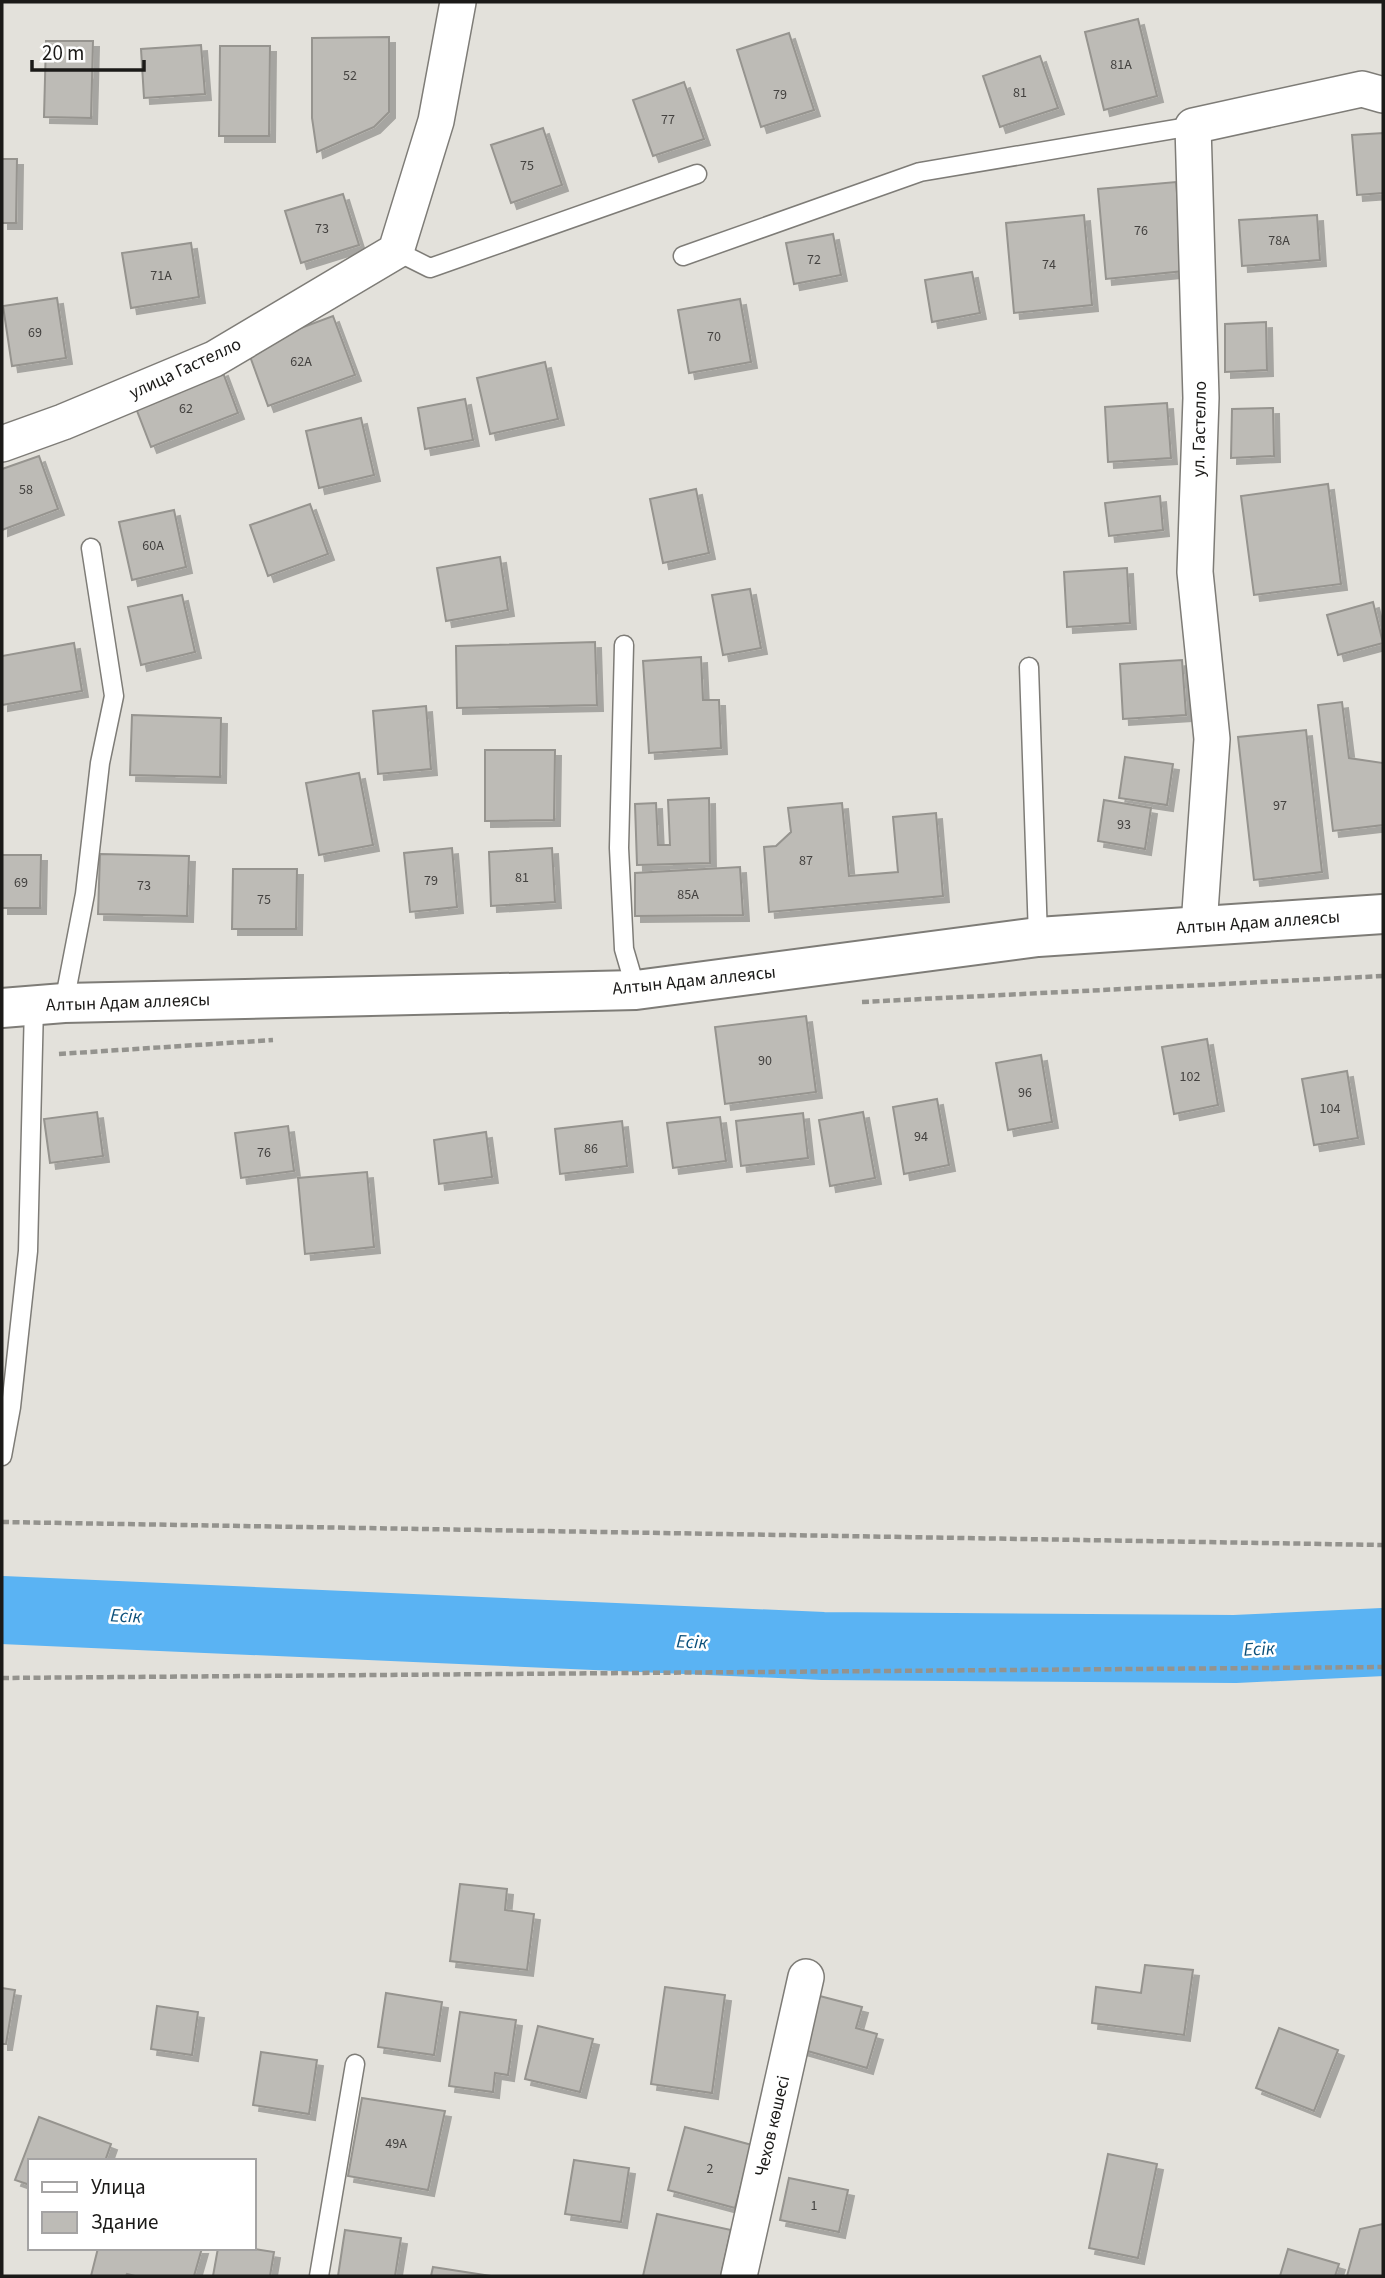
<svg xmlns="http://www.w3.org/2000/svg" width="1385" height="2278" font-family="'Source Sans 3',sans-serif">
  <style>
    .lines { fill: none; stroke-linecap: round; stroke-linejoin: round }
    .river { stroke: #5ab3f3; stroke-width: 68 }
    .building { fill: #bdbbb6; stroke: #96948f; stroke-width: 2; filter: url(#shadow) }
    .lane-casing { stroke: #7e7c77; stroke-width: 21 }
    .street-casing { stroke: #7e7c77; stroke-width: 38 }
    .primary-casing { stroke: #7e7c77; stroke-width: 42 }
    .path { stroke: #94938e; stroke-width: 4.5; stroke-dasharray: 7 3.5; stroke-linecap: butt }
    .lane { stroke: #fff; stroke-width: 18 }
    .street { stroke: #fff; stroke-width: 35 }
    .primary { stroke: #fff; stroke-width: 38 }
    .labels { text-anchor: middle; stroke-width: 5; stroke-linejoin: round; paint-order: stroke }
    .number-label { font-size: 14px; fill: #444240 }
    .street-label { font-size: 18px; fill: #1b1a18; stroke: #fff }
    .water-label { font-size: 19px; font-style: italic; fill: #0d517b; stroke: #fff }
  </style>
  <defs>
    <filter id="shadow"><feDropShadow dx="6" dy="6" stdDeviation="0" flood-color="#0004"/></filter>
  </defs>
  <rect width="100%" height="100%" fill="#e3e1db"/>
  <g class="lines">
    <path class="river" d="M2,1610L823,1646L1235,1649L1383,1642"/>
  </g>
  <path class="building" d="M1138,19L1157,96L1104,110L1085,32Z
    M789,33L814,110L761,127L737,50Z
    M389,37V112L374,127L317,152L312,118V38Z
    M46,41H93L91,118L44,117Z
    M201,45L205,94L144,98L141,49Z
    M220,46H270L269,136H219Z
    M1040,56L1058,108L1000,127L983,76Z
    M684,82L704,139L653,156L633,100Z
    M543,128L562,185L511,203L491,145Z
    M1383,133V193L1357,195L1352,135Z
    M2,159H17L16,223H2Z
    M1176,182L1184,271L1106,279L1098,189Z
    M343,194L359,245L301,263L285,211Z
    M1084,215L1092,305L1014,313L1006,223Z
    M1317,215L1320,260L1242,266L1239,220Z
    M833,234L841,275L794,284L786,243Z
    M191,243L199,297L131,308L122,253Z
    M972,272L980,313L932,322L925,280Z
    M57,298L66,358L12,366L3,306Z
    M740,299L751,362L689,373L678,310Z
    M333,316L355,375L268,406L247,348Z
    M1266,322L1267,370L1225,372V324Z
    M545,362L558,419L490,434L477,378Z
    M222,370L238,413L151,447L134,403Z
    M465,399L473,440L425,449L418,408Z
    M1167,403L1171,458L1108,462L1105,407Z
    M1273,408L1274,456L1231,458L1232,409Z
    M361,418L374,475L319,488L306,431Z
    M39,456L58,509L2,530V469Z
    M1328,484L1341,584L1254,595L1241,496Z
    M696,489L709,553L663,563L650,499Z
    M1160,496L1163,530L1109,536L1105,503Z
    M310,504L328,554L268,576L250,525Z
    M174,510L186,567L132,580L119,522Z
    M500,557L508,610L446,621L437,568Z
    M1127,568L1130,623L1067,627L1064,572Z
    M750,589L761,648L723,655L712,595Z
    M182,595L195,652L141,665L128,607Z
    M1373,602L1383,643L1338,655L1327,615Z
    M595,642L597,705L457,708L456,646Z
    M74,643L82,691L2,705V656Z
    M701,657L703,700H719L721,748L649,753L643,661Z
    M1182,660L1186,715L1123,719L1120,664Z
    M1342,702L1349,758L1383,763V825L1333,831L1318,705Z
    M426,706L431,769L378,774L373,711Z
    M132,715L221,718L220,777L130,775Z
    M1306,730L1322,872L1254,880L1238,737Z
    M485,750H555L554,820L485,821Z
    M1125,757L1173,764L1167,805L1119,798Z
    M359,773L373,845L319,855L306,783Z
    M709,798L710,863L637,865L635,804L656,803L658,845H670L668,800Z
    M1104,800L1151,808L1145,849L1098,841Z
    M842,803L849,876L898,872L893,817L936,813L943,896L769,912L764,847L776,846L791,832L788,808Z
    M452,848L457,907L410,912L404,853Z
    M552,848L555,902L491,906L489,852Z
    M100,854L189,856L187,916L98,914Z
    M2,855H41L40,908H2Z
    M740,867L743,915L635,916V873Z
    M233,869H297L296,929H232Z
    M806,1016L816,1092L725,1104L715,1027Z
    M1207,1039L1218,1105L1174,1114L1162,1047Z
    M1041,1055L1052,1122L1008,1130L996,1063Z
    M1347,1071L1358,1138L1314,1145L1302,1079Z
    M937,1099L949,1165L904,1174L893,1107Z
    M97,1112L103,1156L50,1163L44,1119Z
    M863,1112L875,1178L830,1186L819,1120Z
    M803,1113L808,1158L741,1166L736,1121Z
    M720,1117L726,1161L673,1168L667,1123Z
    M622,1121L627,1166L560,1174L555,1129Z
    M288,1126L294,1171L241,1178L235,1133Z
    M486,1132L492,1177L439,1184L434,1140Z
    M367,1172L374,1247L305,1254L298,1178Z
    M460,1884L507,1889L505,1910L534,1914L527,1970L450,1961Z
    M1145,1965L1193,1970L1184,2035L1092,2023L1096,1987L1141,1993Z
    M665,1987L725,1995L712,2093L651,2084Z
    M2,1988L15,1990L6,2044H2Z
    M386,1993L442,2002L434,2055L378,2047Z
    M812,1994L862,2007L856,2028L877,2034L867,2068L797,2048Z
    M157,2006L198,2012L192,2055L151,2049Z
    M460,2012L516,2020L508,2075L495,2073L493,2092L449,2086Z
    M538,2026L593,2039L580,2092L525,2079Z
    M1279,2028L1338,2050L1314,2111L1256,2088Z
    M261,2052L317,2060L309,2114L253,2105Z
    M362,2098L445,2111L428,2190L348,2176Z
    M39,2117L111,2144L105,2161H30V2185L15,2180Z
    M685,2127L752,2145L735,2208L668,2190Z
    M1108,2154L1157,2164L1138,2258L1089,2248Z
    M574,2160L629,2168L621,2222L565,2214Z
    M789,2178L848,2190L839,2232L780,2220Z
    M657,2214L731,2230L721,2276H643Z
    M1383,2224V2276H1347L1360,2229Z
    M345,2230L401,2238L395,2276H338Z
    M98,2248H202L194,2276H135L127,2274L126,2276H91Z
    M218,2248H248L274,2252L270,2276H213Z
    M1288,2249L1339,2264L1335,2276H1280Z
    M433,2267L491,2276H431Z"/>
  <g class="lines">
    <g class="lane-casing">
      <path id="lane" d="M396,251L430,268L697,174
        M683,256L920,172L1193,126
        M624,645L619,848L624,949L636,990
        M1029,667L1038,937
        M64,1003L85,894L100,763L114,696L91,548
        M2,1456L11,1407L28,1251L34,1005
        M319,2276L355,2064"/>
    </g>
    <g class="street-casing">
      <path id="street" d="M2,444L63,422L214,359L396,251L436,121L458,2
        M1199,926L1212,739L1195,572L1201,398L1193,126L1362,89L1383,95
        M739,2276L806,1977"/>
    </g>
    <g class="primary-casing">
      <path id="primary" d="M2,1008L64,1003L636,990L1038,937L1383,914"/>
    </g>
    <path class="path" d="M862,1002L1383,976
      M59,1054L273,1040
      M2,1522L1383,1545
      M2,1678L1383,1667"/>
    <use href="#lane" class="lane"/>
    <use href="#street" class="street"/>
    <use href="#primary" class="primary"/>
  </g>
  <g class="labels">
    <g class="number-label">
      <text x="1121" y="69">81А</text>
      <text x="350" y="80">52</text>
      <text x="1020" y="97">81</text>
      <text x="780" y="99">79</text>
      <text x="668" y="124">77</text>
      <text x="527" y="170">75</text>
      <text x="322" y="233">73</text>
      <text x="1141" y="235">76</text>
      <text x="1279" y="245">78А</text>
      <text x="814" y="264">72</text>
      <text x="1049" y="269">74</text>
      <text x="161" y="280">71А</text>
      <text x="35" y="337">69</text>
      <text x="714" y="341">70</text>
      <text x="301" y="366">62А</text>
      <text x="186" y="413">62</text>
      <text x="26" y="494">58</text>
      <text x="153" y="550">60А</text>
      <text x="1280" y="810">97</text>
      <text x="1124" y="829">93</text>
      <text x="806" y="865">87</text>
      <text x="522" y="882">81</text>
      <text x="431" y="885">79</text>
      <text x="21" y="887">69</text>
      <text x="144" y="890">73</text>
      <text x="688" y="899">85А</text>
      <text x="264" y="904">75</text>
      <text x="765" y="1065">90</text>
      <text x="1190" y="1081">102</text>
      <text x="1025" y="1097">96</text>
      <text x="1330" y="1113">104</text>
      <text x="921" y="1141">94</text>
      <text x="591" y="1153">86</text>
      <text x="264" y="1157">76</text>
      <text x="396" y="2148">49А</text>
      <text x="710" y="2173">2</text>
      <text x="814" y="2210">1</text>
    </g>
    <g class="street-label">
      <text transform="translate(185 368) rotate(-25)" y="6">улица Гастелло</text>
      <text transform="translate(1199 429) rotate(-89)" y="6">ул. Гастелло</text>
      <text transform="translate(1258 922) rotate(-4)" y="6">Алтын Адам аллеясы</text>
      <text transform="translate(694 980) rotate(-6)" y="6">Алтын Адам аллеясы</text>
      <text transform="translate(128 1002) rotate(-2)" y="6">Алтын Адам аллеясы</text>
      <text transform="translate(772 2126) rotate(-77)" y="6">Чехов көшесі</text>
    </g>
    <g class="water-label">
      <text transform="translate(126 1615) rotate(3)" y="7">Есік</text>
      <text transform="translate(692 1641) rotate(3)" y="7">Есік</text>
      <text transform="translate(1259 1648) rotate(-3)" y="7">Есік</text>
    </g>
  </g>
  <rect width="1385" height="2278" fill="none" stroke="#1b1a18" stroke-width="7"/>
  <rect x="28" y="2159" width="228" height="91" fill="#ffffff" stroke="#a4a3a3" stroke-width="2"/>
  <rect x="42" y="2182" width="35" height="10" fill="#ffffff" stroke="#a4a3a3" stroke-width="2"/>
  <text x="91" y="2194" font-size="21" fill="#1b1a18">Улица</text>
  <rect x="42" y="2212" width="35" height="21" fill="#bdbbb6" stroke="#a4a3a3" stroke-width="2"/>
  <text x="91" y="2229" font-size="21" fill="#1b1a18">Здание</text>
  <path d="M32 60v10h112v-10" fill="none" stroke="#1b1a18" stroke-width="3.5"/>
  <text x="42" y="60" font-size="21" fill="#1b1a18" stroke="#ffffff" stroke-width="5" paint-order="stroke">20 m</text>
</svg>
